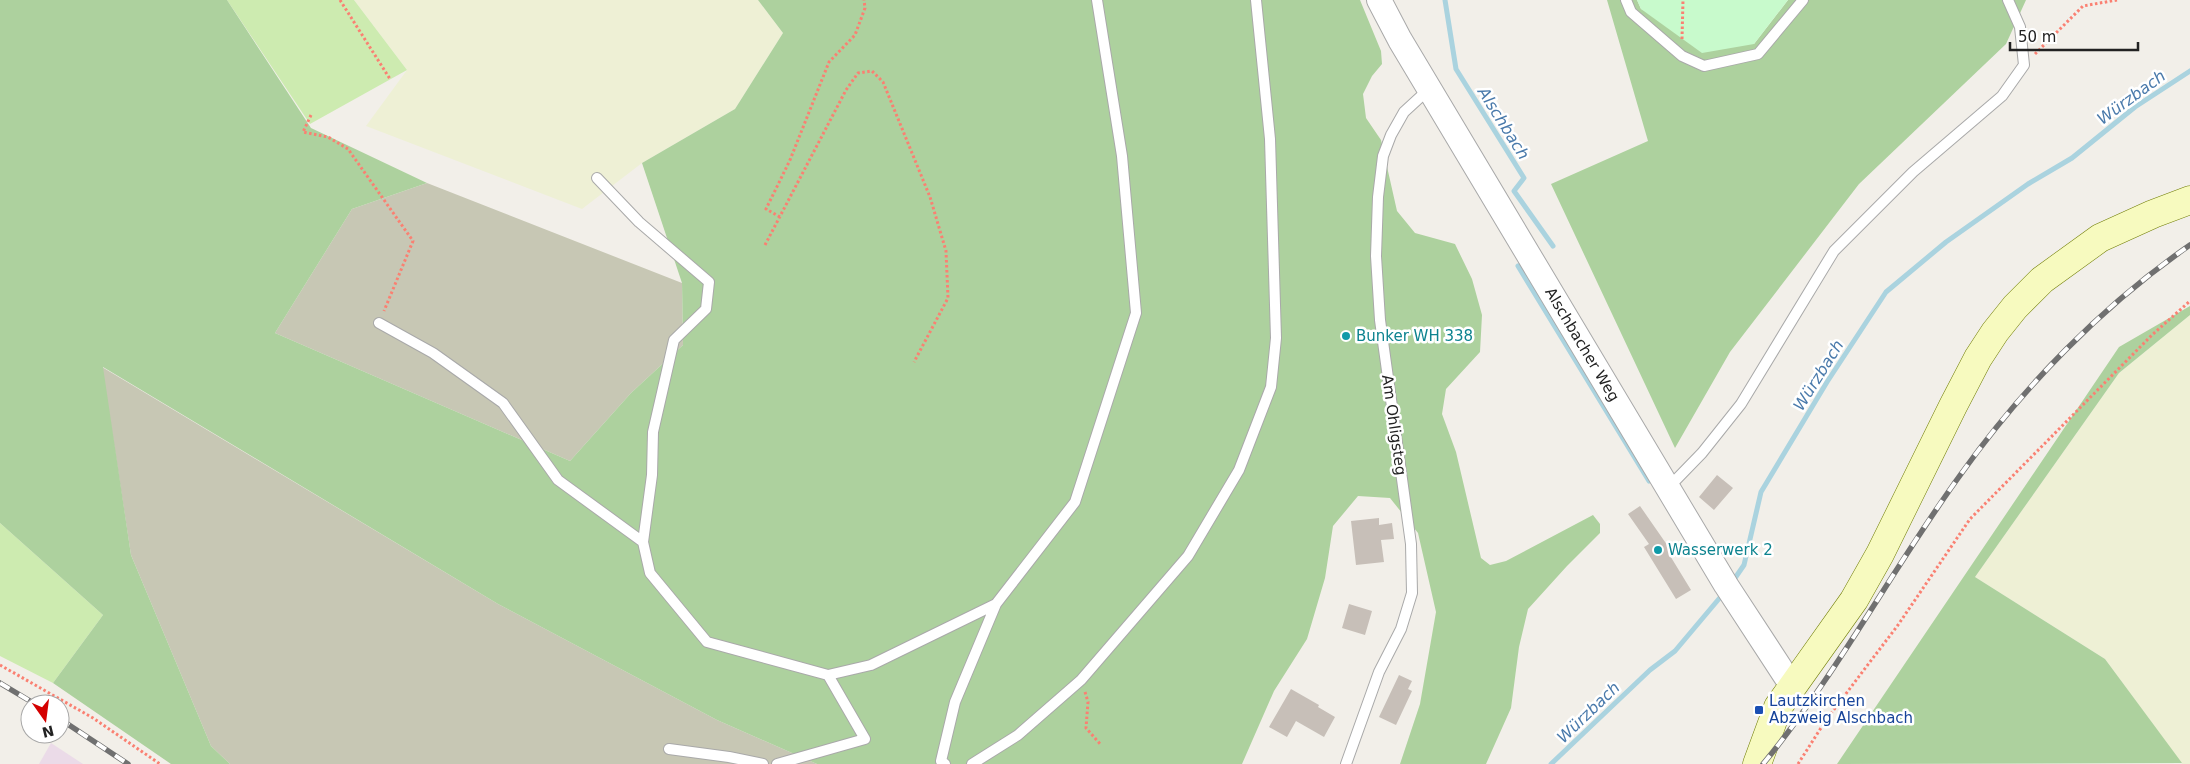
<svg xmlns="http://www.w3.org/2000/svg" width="2190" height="764" font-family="'DejaVu Sans',sans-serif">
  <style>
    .industrial { fill: #ebdbe8 }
    .construction { fill: #c7c7b4 }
    .farmland { fill: #eef0d5 }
    .grass { fill: #cdebb0 }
    .forest { fill: #add19e }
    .park { fill: #c8facc }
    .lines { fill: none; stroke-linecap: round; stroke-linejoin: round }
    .stream { stroke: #aad3df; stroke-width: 5 }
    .building { fill: #c7bfb8 }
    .service-casing { stroke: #a9a9a9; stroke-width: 12 }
    .tertiary-casing { stroke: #a9a9a9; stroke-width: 26 }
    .secondary-casing { stroke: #707d05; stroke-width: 29 }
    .path { stroke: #fa8072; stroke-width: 3; stroke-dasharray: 2.5 2.5; stroke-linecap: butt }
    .service { stroke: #fff; stroke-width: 10 }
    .tertiary { stroke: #fff; stroke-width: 24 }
    .secondary { stroke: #f7fabf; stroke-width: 28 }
    .rail-casing { stroke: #707070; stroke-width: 5.5 }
    .rail { stroke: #fff; stroke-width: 4; stroke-dasharray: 11; stroke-linecap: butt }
    .culture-dot { fill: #0f9aa8; stroke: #fff; stroke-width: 2 }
    .transit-dot { fill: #1a4fb4; stroke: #fff; stroke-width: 2 }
    .labels { text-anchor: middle; stroke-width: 5; stroke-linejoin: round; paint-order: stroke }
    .culture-label { font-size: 15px; fill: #0d838f; stroke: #fff; text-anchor: start }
    .street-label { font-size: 15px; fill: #222; stroke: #fff }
    .transit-label { font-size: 15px; fill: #164399; stroke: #fff; text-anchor: start }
    .water-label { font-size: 16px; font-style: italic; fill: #4a7aab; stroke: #fff }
  </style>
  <rect width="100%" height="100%" fill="#f2efe9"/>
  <path class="industrial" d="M51,743L83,764H39Z"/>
  <path class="construction" d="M427,183L682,283L683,345L631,393L570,461L275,333L352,209Z
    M102,367L498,604L717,720L817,764H230L211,746L131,555Z"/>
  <path class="farmland" d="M354,0H758L783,33L735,109L642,163L582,209L366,126L407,70Z
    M2190,315V764H2182L2105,659L1975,577L2119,373Z"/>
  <path class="grass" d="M227,0H354L407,70L310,124Z
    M0,523L103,615L53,683L0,656Z"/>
  <path class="forest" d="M0,0H227L311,128L427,183L352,209L275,333L570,461L631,393L683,345L682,283L642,163L735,109L783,33L758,0H1360L1381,51L1382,64L1372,76L1363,94L1366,118L1381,140L1397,211L1415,233L1455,244L1472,279L1482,315L1480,352L1446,389L1442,414L1456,452L1481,558L1490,565L1506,561L1593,515L1600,524V533L1567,566L1528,609L1519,647L1511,708L1486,764H1400L1420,704L1436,612L1418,533L1390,498L1358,496L1333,526L1325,578L1307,639L1274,691L1242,764H817L717,720L498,604L103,367L131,555L211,746L230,764H171L53,683L103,615L0,523Z
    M1607,0H1637L1641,9L1754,44L1788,0H2026L2006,44L1859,184L1730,352L1675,448L1551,184L1648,141Z
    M2190,306V315L2119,373L1975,577L2105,659L2182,763L1837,764L2119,347Z"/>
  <path class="park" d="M1637,0H1788L1754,44L1702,53L1641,9Z"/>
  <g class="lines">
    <path class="stream" d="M1445,0L1456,69L1524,178L1514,191L1553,246
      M1518,266L1649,481
      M1733,581L1744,565L1761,492L1827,382L1886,292L1946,242L2028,184L2072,158L2135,107L2190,71
      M1551,764L1650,670L1675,651L1723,594"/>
  </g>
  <path class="building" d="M1717,475L1733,488L1714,510L1699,497Z
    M1640,506L1672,552L1669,554L1691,590L1676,599L1644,547L1649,544L1628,514Z
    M1379,518V525L1392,523L1394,539L1381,540L1384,562L1356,565L1351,521Z
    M1349,604L1372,611L1365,635L1342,628Z
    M1399,675L1412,681L1408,689L1412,691L1396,725L1379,717Z
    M1291,689L1319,705L1318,707L1335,717L1324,737L1296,721L1287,737L1269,727Z"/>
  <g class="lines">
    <g class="service-casing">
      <path id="service" d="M1626,0L1631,12L1682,56L1704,66L1758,54L1803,0
        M597,178L639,222L709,282L706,309L674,340L653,432L652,475L643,542L650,573L707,642L828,675L871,665L996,604L955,702L941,761L945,764
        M379,323L433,353L503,403L558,480L643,542
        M1668,488L1702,453L1741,404L1834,251L1913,172L2002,96L2024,65L2020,27L2008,0
        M996,604L1075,502L1136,313L1122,156L1097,0
        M669,749L729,757L763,764
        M777,764L865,739L828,675
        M972,764L1018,735L1081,680L1188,556L1239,470L1271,387L1276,338L1270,139L1256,0
        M1346,764L1379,672L1401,629L1412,593L1411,544L1380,320L1376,256L1378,197L1383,156L1391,135L1404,112L1429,89"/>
    </g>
    <g class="tertiary-casing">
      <g id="tertiary">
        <path id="s1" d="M1379,0L1400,40L1726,585L1792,686"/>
      </g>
    </g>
    <g class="secondary-casing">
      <path id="secondary" d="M1757,764L1778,707L1854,600L1880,554L1953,406L1978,358L1995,332L2015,307L2042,280L2100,238L2153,214L2190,200"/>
    </g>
    <path class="path" d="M340,0L390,79
      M1682,39L1683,0
      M2035,54L2083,6L2117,0
      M311,115L303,132L328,137L348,149L413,241L384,311
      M780,217L766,209L790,160L829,62L855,35L865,8L864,0
      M765,245L846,90L858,73L872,71L883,82L930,197L946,251L948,298L914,362
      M0,665L93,718L160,764
      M1085,692L1088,702L1086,728L1101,745
      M1798,764L1826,720L1898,625L1970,519L2152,335L2190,301"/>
    <use href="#service" class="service"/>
    <use href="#tertiary" class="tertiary"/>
    <use href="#secondary" class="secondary"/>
    <g class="rail-casing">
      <path id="rail" d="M0,683L35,704
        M60,719L128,764
        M1763,764C1838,673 1892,569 1961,474C2023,387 2102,306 2190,245"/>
    </g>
    <use href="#rail" class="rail"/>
  </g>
  <g class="culture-dot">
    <circle cx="1346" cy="336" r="5"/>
    <circle cx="1658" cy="550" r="5"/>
  </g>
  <rect class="transit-dot" x="1754" y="705" width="10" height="10" rx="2.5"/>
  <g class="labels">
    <g class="culture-label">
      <text x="1356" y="341">Bunker WH 338</text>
      <text x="1668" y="555">Wasserwerk 2</text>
    </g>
    <g class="street-label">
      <text dy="5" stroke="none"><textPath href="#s1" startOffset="400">Alschbacher Weg</textPath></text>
      <text transform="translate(1394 425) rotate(82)" y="5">Am Ohligsteg</text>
    </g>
    <g class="transit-label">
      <text x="1769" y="706">Lautzkirchen<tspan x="1769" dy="17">Abzweig Alschbach</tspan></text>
    </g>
    <g class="water-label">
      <text transform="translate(2131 97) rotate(-36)" y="6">Würzbach</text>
      <text transform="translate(1504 123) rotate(58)" y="6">Alschbach</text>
      <text transform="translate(1818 375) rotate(-58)" y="6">Würzbach</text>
      <text transform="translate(1588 712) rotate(-44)" y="6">Würzbach</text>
    </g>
  </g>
  <g transform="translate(45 719) rotate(166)"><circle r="24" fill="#ffffff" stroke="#a7a7a7"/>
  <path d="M0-4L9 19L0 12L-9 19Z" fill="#d40000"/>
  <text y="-8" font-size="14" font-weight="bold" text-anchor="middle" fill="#222222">N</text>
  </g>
  <path d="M2010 42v8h128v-8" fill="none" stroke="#222222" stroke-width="2.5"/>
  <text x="2018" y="42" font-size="15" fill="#222222" stroke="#ffffff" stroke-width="4" paint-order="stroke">50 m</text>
</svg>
